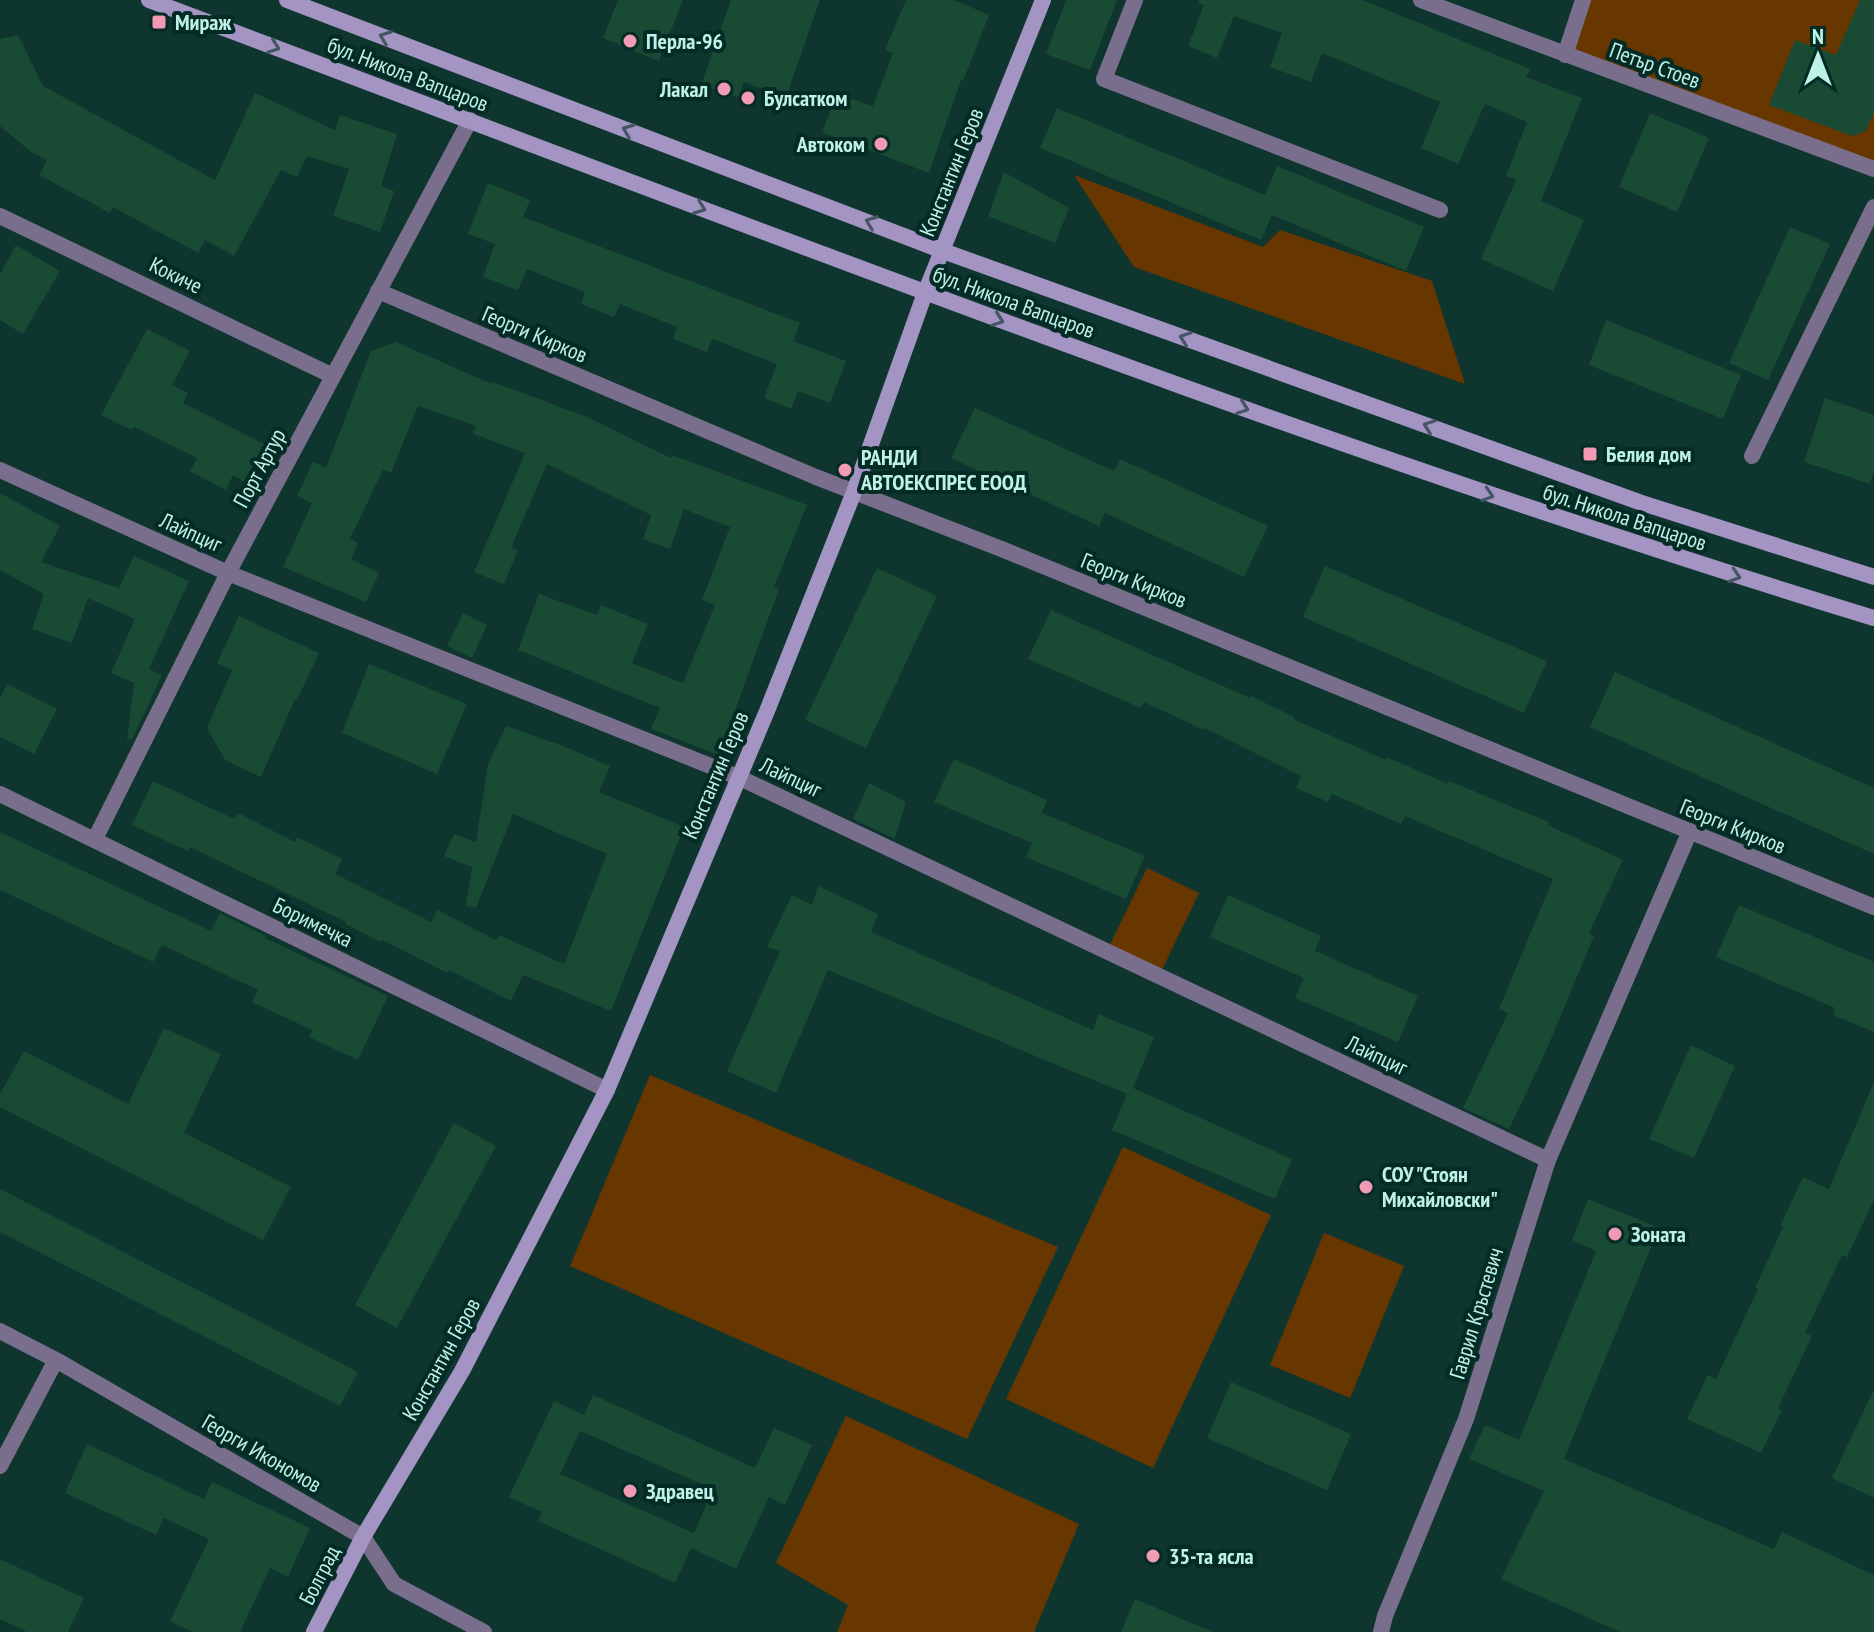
<svg xmlns="http://www.w3.org/2000/svg" width="1874" height="1632" font-family="'PT Sans Narrow',sans-serif">
  <style>
    .green { fill: #683700 }
    .building { fill: #194a33; fill-rule: evenodd }
    .lines { fill: none; stroke-linecap: round; stroke-linejoin: round }
    .street { stroke: #796f8c; stroke-width: 16 }
    .secondary { stroke: #a494c3; stroke-width: 16 }
    .oneway { stroke: #445564 }
    .poi-dot { fill: #f19ab4; stroke: #042b25; stroke-width: 3 }
    .labels { text-anchor: middle; stroke-width: 8; stroke-linejoin: round; paint-order: stroke }
    .poi-label { font-size: 22px; font-weight: bold; fill: #bef2e7; stroke: #042b25; text-anchor: start }
    .street-label { font-size: 22px; fill: #bef2e7; stroke: #042b25 }
  </style>
  <rect width="100%" height="100%" fill="#0f352f"/>
  <path class="green" d="M1583,0H1874V169L1565,55Z
    M1074,175L1263,247L1280,230L1432,281L1465,384L1134,267Z
    M1147,868L1199,893L1159,976L1107,951Z
    M650,1075L1058,1247L967,1439L570,1266Z
    M1123,1147L1271,1215L1153,1468L1006,1399Z
    M1324,1233L1404,1266L1350,1398L1270,1365Z
    M846,1416L1079,1524L1034,1632H837L848,1605L776,1563Z"/>
  <path class="building" d="M618,0H683L659,61L603,38Z
    M731,0H820L786,97L744,82L738,97L701,85Z
    M906,0H954L989,15L963,81L961,80L929,173L822,132L837,94L873,106L893,53L885,50Z
    M1066,0H1117L1090,70L1046,54Z
    M1199,0H1363L1530,69L1526,77L1582,98L1541,201L1584,220L1553,291L1481,259L1516,180L1506,176L1527,122L1485,104L1458,164L1421,148L1440,102L1322,53L1311,82L1270,67L1282,33L1234,16L1217,58L1188,46L1204,5L1199,3Z
    M1860,0H1874V112L1866,131L1852,136L1769,105L1795,40L1836,55Z
    M18,35L43,86L215,180L255,93L335,130L340,115L397,134L381,186L394,191L380,232L333,216L349,169L307,156L297,177L281,170L234,256L205,240L198,253L113,207L110,213L39,175L47,160L30,151L0,126V39Z
    M1057,108L1265,195L1277,166L1424,227L1406,271L1272,215L1261,240L1040,148Z
    M1650,113L1709,138L1677,212L1619,187Z
    M1004,172L1069,208L1055,243L988,216Z
    M488,183L530,200L523,217L800,323L793,341L846,361L830,403L798,391L791,409L764,398L777,364L712,339L707,352L673,339L677,327L620,304L614,317L581,304L585,292L527,269L518,290L483,277L495,244L468,234Z
    M1790,227L1830,244L1768,380L1729,363Z
    M16,245L60,271L23,334L0,320V274Z
    M1606,320L1741,375L1723,419L1589,365Z
    M147,329L190,351L172,385L188,393L183,403L264,444L245,482L233,475L226,490L190,471L197,458L134,427L132,430L101,415Z
    M396,342L492,384L493,382L587,417L671,458L672,455L807,505L774,587L779,589L719,755L651,729L660,708L518,650L539,594L597,615L601,605L648,624L632,663L683,683L715,605L702,600L730,527L684,509L670,549L643,539L651,515L547,464L511,548L518,550L504,584L474,572L525,453L473,434L476,426L418,406L391,473L383,470L350,539L358,543L351,559L379,573L366,602L283,567L312,503L297,496L313,462L326,468L371,351Z
    M1825,398L1874,415V471L1870,484L1804,462Z
    M975,408L1114,471L1120,459L1268,526L1244,577L1105,513L1099,526L951,458Z
    M0,493L60,526L41,562L119,588L134,556L189,581L149,669L162,675L132,740L127,739L134,683L111,673L135,619L88,598L72,643L32,629L44,594L0,570Z
    M1325,566L1547,661L1524,713L1303,617Z
    M877,568L937,596L866,748L805,720Z
    M1051,610L1250,698L1251,696L1294,717L1293,719L1386,760L1387,757L1448,784L1449,781L1549,822L1548,825L1623,860L1589,933L1594,936L1546,1051L1509,1129L1463,1108L1508,1013L1499,1009L1553,879L1405,816L1401,824L1332,794L1328,802L1296,788L1301,776L1205,728L1204,730L1144,702L1141,708L1028,659Z
    M463,613L487,625L472,658L447,646Z
    M239,616L319,653L297,700L295,699L261,777L225,760L207,728L232,670L217,663Z
    M369,664L467,704L437,774L342,733Z
    M1615,672L1874,788V854L1590,727Z
    M7,684L57,709L34,754L0,737V698Z
    M506,726L563,746L610,766L599,792L684,827L611,1011L523,975L511,1001L449,970L447,973L382,940L381,942L345,924L346,922L190,847L188,851L132,825L153,781L234,819L238,813L295,842L297,837L342,859L335,874L431,922L437,910L496,940L499,935L564,964L607,854L513,814L476,908L466,906L472,867L444,856L454,834L476,842L488,764Z
    M954,759L1047,800L1042,813L1145,856L1126,899L1026,857L1032,843L934,802Z
    M869,783L906,802L895,839L853,819Z
    M0,832L211,931L220,913L266,936L265,938L388,996L358,1060L309,1037L312,1030L252,1002L258,990L162,945L153,962L0,890Z
    M818,886L878,914L871,932L1093,1030L1098,1014L1154,1037L1133,1088L1292,1159L1275,1199L1112,1130L1127,1094L828,970L776,1093L727,1071L780,951L767,947L792,895L812,905Z
    M1228,895L1321,936L1315,951L1418,996L1398,1042L1295,998L1304,978L1210,937Z
    M1739,905L1874,962V1032L1833,1015L1835,1008L1716,957Z
    M164,1028L221,1054L184,1133L291,1187L263,1240L0,1107V1094L24,1051L128,1104Z
    M1691,1045L1735,1066L1694,1158L1649,1139Z
    M1874,1082V1200L1847,1257L1842,1255L1805,1333L1812,1336L1778,1408L1782,1410L1761,1453L1687,1419L1708,1375L1716,1379L1758,1289L1755,1288L1783,1227L1780,1226L1803,1177L1829,1189Z
    M454,1123L496,1146L397,1328L355,1305Z
    M0,1189L358,1372L340,1406L0,1232Z
    M1588,1199L1659,1228L1564,1459L1774,1549L1782,1532L1874,1575V1632H1620L1501,1579L1544,1491L1469,1459L1485,1425L1519,1440L1596,1251L1572,1240Z
    M1231,1382L1351,1434L1327,1490L1207,1438Z
    M1874,1389V1498L1832,1478Z
    M593,1395L755,1468L774,1428L812,1445L785,1505L769,1497L736,1569L691,1548L675,1583L538,1521L542,1512L509,1497L554,1401L584,1415ZM580,1431L713,1489L694,1533L560,1474Z
    M87,1444L204,1499L212,1482L310,1528L288,1577L270,1568L240,1632H192L170,1621L209,1539L164,1518L156,1535L65,1493Z
    M0,1559L84,1598L68,1632H27L0,1619Z
    M1135,1599L1213,1632H1121Z"/>
  <g class="lines">
    <path class="street" d="M1135,0L1104,79L1440,210
      M1421,0L1874,169
      M1565,55L1583,0
      M0,216L333,376
      M378,291L816,477L1004,550L1874,907
      M1752,456L1874,207
      M0,470L228,573L738,777L1548,1160
      M0,794L607,1090
      M95,839L228,573L470,120
      M0,1331L56,1360L363,1537L394,1584L484,1632
      M0,1466L56,1360
      M1381,1632L1385,1616L1466,1419L1548,1160L1690,831"/>
    <path class="secondary" d="M149,0C721,214 1289,440 1874,618
      M287,0L943,251L1642,503L1874,577
      M314,1632L363,1537L462,1371L607,1090L767,711L854,492L925,293L1043,0"/>
  </g>
  <defs><path id="oneway-chevron" d="M-2-3.5L2.5 0L-2 3.5" fill="none" stroke-width="1.6" stroke-linecap="round" stroke-linejoin="round" transform="scale(2)"/></defs>
  <g class="oneway">
    <use href="#oneway-chevron" transform="translate(385 37) rotate(-159)"/>
    <use href="#oneway-chevron" transform="translate(274 47) rotate(20)"/>
    <use href="#oneway-chevron" transform="translate(628 130) rotate(-159)"/>
    <use href="#oneway-chevron" transform="translate(700 208) rotate(21)"/>
    <use href="#oneway-chevron" transform="translate(871 222) rotate(-159)"/>
    <use href="#oneway-chevron" transform="translate(998 320) rotate(20)"/>
    <use href="#oneway-chevron" transform="translate(1185 338) rotate(-160)"/>
    <use href="#oneway-chevron" transform="translate(1243 408) rotate(20)"/>
    <use href="#oneway-chevron" transform="translate(1429 426) rotate(-160)"/>
    <use href="#oneway-chevron" transform="translate(1488 495) rotate(18)"/>
    <use href="#oneway-chevron" transform="translate(1735 576) rotate(17)"/>
  </g>
  <g class="poi-dot">
    <rect x="151" y="14" width="16" height="16" rx="4"/>
    <circle cx="630" cy="41" r="8"/>
    <circle cx="724" cy="89" r="8"/>
    <circle cx="748" cy="98" r="8"/>
    <circle cx="881" cy="144" r="8"/>
    <rect x="1582" y="446" width="16" height="16" rx="4"/>
    <circle cx="845" cy="470" r="8"/>
    <circle cx="1366" cy="1187" r="8"/>
    <circle cx="1615" cy="1234" r="8"/>
    <circle cx="630" cy="1491" r="8"/>
    <circle cx="1153" cy="1556" r="8"/>
  </g>
  <g class="labels">
    <g class="poi-label">
      <text x="175" y="30">Мираж</text>
      <text x="646" y="49">Перла-96</text>
      <text x="708" y="97" text-anchor="end">Лакал</text>
      <text x="764" y="106">Булсатком</text>
      <text x="865" y="152" text-anchor="end">Автоком</text>
      <text x="1606" y="462">Белия дом</text>
      <text x="861" y="465">РАНДИ<tspan x="861" dy="25">АВТОЕКСПРЕС ЕООД</tspan></text>
      <text x="1382" y="1182">СОУ "Стоян<tspan x="1382" dy="25">Михайловски"</tspan></text>
      <text x="1631" y="1242">Зоната</text>
      <text x="646" y="1499">Здравец</text>
      <text x="1169" y="1564">35-та ясла</text>
    </g>
    <g class="street-label">
      <text transform="translate(1655 65) rotate(20)" y="8">Петър Стоев</text>
      <text transform="translate(408 74) rotate(21)" y="8">бул. Никола Вапцаров</text>
      <text transform="translate(951 172) rotate(-68)" y="8">Константин Геров</text>
      <text transform="translate(176 275) rotate(26)" y="8">Кокиче</text>
      <text transform="translate(1014 302) rotate(20)" y="8">бул. Никола Вапцаров</text>
      <text transform="translate(535 334) rotate(23)" y="8">Георги Кирков</text>
      <text transform="translate(259 468) rotate(-62)" y="8">Порт Артур</text>
      <text transform="translate(1625 517) rotate(18)" y="8">бул. Никола Вапцаров</text>
      <text transform="translate(191 532) rotate(24)" y="8">Лайпциг</text>
      <text transform="translate(1134 580) rotate(22)" y="8">Георги Кирков</text>
      <text transform="translate(715 775) rotate(-67)" y="8">Константин Геров</text>
      <text transform="translate(791 777) rotate(25)" y="8">Лайпциг</text>
      <text transform="translate(1733 826) rotate(22)" y="8">Георги Кирков</text>
      <text transform="translate(313 922) rotate(26)" y="8">Боримечка</text>
      <text transform="translate(1377 1055) rotate(25)" y="8">Лайпциг</text>
      <text transform="translate(1476 1313) rotate(-73)" y="8">Гаврил Кръстевич</text>
      <text transform="translate(441 1359) rotate(-61)" y="8">Константин Геров</text>
      <text transform="translate(262 1453) rotate(30)" y="8">Георги Икономов</text>
      <text transform="translate(319 1575) rotate(-63)" y="8">Болград</text>
    </g>
  </g>
  <g transform="translate(1818 56)" stroke="#042b25" stroke-width="6" paint-order="stroke">
  <path d="M0-6L14 30L0 20L-14 30Z" fill="#bef2e7"/>
  <text y="-12" font-size="22" font-weight="bold" text-anchor="middle" fill="#bef2e7">N</text>
  </g>
</svg>
